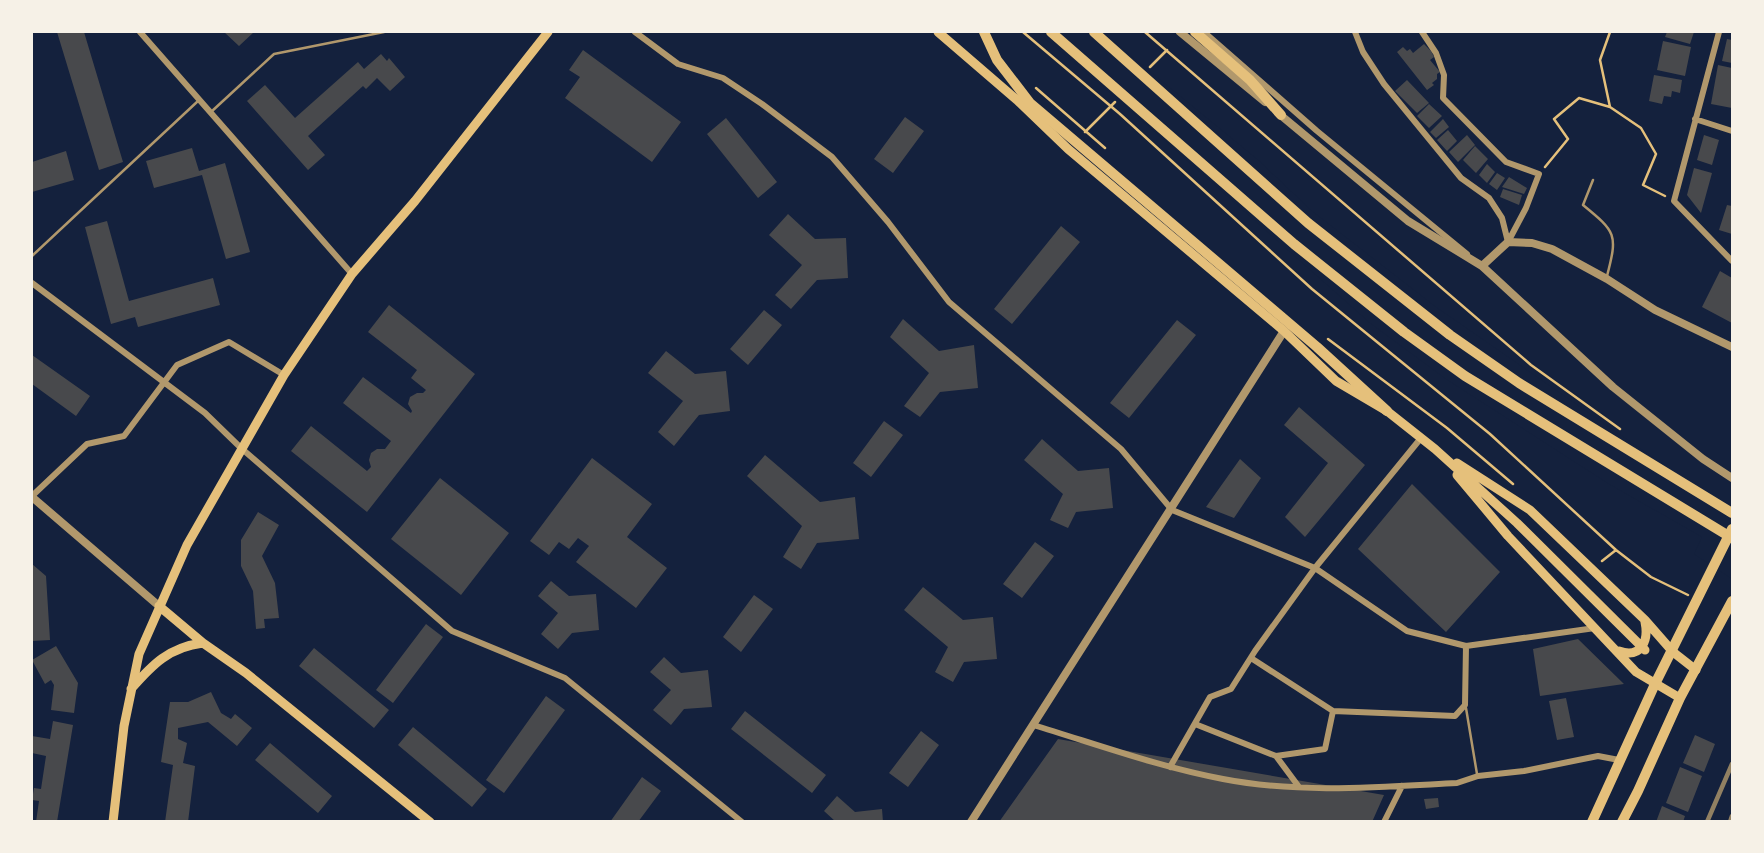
<svg xmlns="http://www.w3.org/2000/svg" width="1764" height="853" font-family="Commissioner,sans-serif">
  <style>
    .pier { fill: #14213d }
    .building { fill: #48494c }
    .lines { fill: none; stroke-linecap: round; stroke-linejoin: round }
    .path { stroke: #e5c07b; stroke-width: 2.5 }
    .service { stroke: #b1986c; stroke-width: 2.5 }
    .minor { stroke: #b1986c; stroke-width: 6 }
    .tertiary { stroke: #b1986c; stroke-width: 8 }
    .secondary { stroke: #e5c07b; stroke-width: 9 }
    .primary { stroke: #e5c07b; stroke-width: 10 }
    .trunk { stroke: #e5c07b; stroke-width: 10 }
    .rail { stroke: #918062; stroke-width: 4.5 }
  </style>
  <rect width="100%" height="100%" fill="#14213d"/>
  <path class="pier" d="M1037,32H1102L1257,159L1312,211L1436,307L1732,512V579L1694,554L1702,537L1609,484L1446,379L1370,323L1120,101Z"/>
  <path class="building" d="M57,32H84L123,162L99,170Z
    M224,32H254L239,46Z
    M1667,32H1694L1690,44L1665,37Z
    M1727,39L1732,40V63L1722,61Z
    M1663,41L1691,47L1685,76L1657,70Z
    M1424,44L1431,51L1434,57L1430,60L1440,72L1437,74V79L1432,83L1434,85L1427,90L1397,52L1403,47L1407,51L1410,49L1413,53Z
    M583,50L681,122L652,162L565,98L580,77L569,70Z
    M381,54L387,61L389,58L405,77L390,91L377,78L366,89L363,86L308,136L325,155L308,170L247,101L265,85L295,118L358,62L364,69Z
    M1718,65L1732,68V108L1711,104Z
    M1654,75L1682,80L1680,93L1672,91L1671,97L1664,96L1662,104L1649,101Z
    M1407,80L1429,103L1417,113L1395,91Z
    M1429,104L1442,116L1429,128L1417,116Z
    M905,117L924,131L893,173L874,159Z
    M726,118L777,182L758,198L707,134Z
    M1443,119L1449,127L1436,138L1430,132Z
    M1448,130L1457,141L1447,151L1437,140Z
    M1467,135L1475,145L1458,162L1449,152Z
    M1704,135L1719,140L1712,165L1697,160Z
    M1475,146L1488,159L1476,173L1463,160Z
    M192,148L199,171L225,163L250,252L226,259L202,175L154,188L146,161Z
    M66,151L74,180L32,192V162Z
    M1487,164L1495,172L1487,183L1479,175Z
    M1694,168L1712,173L1701,213L1687,195Z
    M1497,173L1505,178L1497,190L1489,184Z
    M1509,177L1527,188L1524,194L1502,187Z
    M1503,189L1522,195L1519,205L1500,197Z
    M1727,205L1732,206V234L1719,230Z
    M788,214L815,239L846,238L848,278L817,280L791,309L775,295L802,265L769,235Z
    M107,221L129,301L213,278L220,305L138,327L135,317L111,324L85,227Z
    M1061,226L1080,242L1012,324L994,309Z
    M1720,271L1732,278V323L1702,307Z
    M389,305L475,374L367,512L291,451L311,426L367,471L371,467L369,460L371,453L377,449H385L391,441L343,403L363,377L411,413L412,411L408,404L410,397L417,393H423L426,390L411,378L417,370L368,332Z
    M764,310L782,325L748,365L730,349Z
    M903,319L939,351L974,345L978,388L940,392L920,417L904,406L929,373L890,337Z
    M1177,320L1196,335L1129,418L1110,403Z
    M666,351L695,374L726,371L730,411L699,415L674,446L658,432L683,401L648,373Z
    M32,355L90,396L76,416L32,384Z
    M1299,407L1365,465L1305,537L1285,517L1328,463L1284,425Z
    M884,421L903,435L871,477L853,463Z
    M1042,439L1078,471L1109,468L1113,508L1076,512L1068,528L1050,520L1063,494L1024,460Z
    M765,455L820,502L855,497L859,539L817,543L801,569L783,557L802,526L747,476Z
    M592,458L652,504L627,537L667,568L636,608L576,562L589,546L578,538L569,549L559,542L549,555L530,541Z
    M1240,459L1261,478L1234,518L1206,507Z
    M440,478L509,533L461,595L391,539Z
    M1412,484L1500,572L1446,632L1358,549Z
    M258,512L279,525L262,556L275,583L279,618L264,619L265,628L256,629L253,591L241,566V540Z
    M1035,542L1054,556L1022,598L1003,584Z
    M32,564L46,576L50,640L32,641Z
    M551,581L569,596L596,594L599,630L572,633L558,649L541,634L558,613L538,596Z
    M923,587L963,620L993,617L997,659L964,662L953,682L935,672L948,647L904,610Z
    M754,595L773,609L741,652L723,637Z
    M426,624L443,637L393,703L376,690Z
    M1578,639L1624,684L1540,696L1533,649Z
    M56,646L78,683L74,713L51,710L54,685L51,680L45,684L32,660Z
    M314,648L389,710L374,728L299,666Z
    M664,657L681,673L708,670L712,707L684,709L671,725L653,710L671,690L650,672Z
    M211,692L221,713L231,719L235,714L252,728L237,746L208,722L178,728V739L187,743L183,763L195,766L188,822H165L173,765L161,762L170,702H188Z
    M546,696L565,710L504,793L486,780Z
    M1566,698L1574,737L1557,740L1549,701Z
    M745,711L826,775L812,793L731,729Z
    M53,721L73,725L57,822H36L39,801L32,800L34,788L41,789L46,756L32,753V736L50,739Z
    M413,727L487,789L472,807L398,745Z
    M921,731L939,745L908,787L889,773Z
    M1695,735L1715,744L1704,772L1683,763Z
    M1058,739L1384,795L1372,822H999Z
    M270,743L332,796L318,813L255,760Z
    M1680,767L1702,776L1688,812L1666,803Z
    M642,777L661,791L638,822H610Z
    M837,796L855,812L882,809L883,822H836L824,811Z
    M1438,798L1439,807L1426,809L1424,799Z
    M1662,806L1685,816L1683,822H1656Z"/>
  <g class="lines">
    <path class="path" d="M1023,32L1120,114L1312,289L1490,434L1616,550L1651,577L1688,595
      M1145,32L1531,365L1620,429
      M1150,67L1167,50
      M1036,88L1105,148
      M1610,107L1600,60L1610,32
      M1085,132L1115,102
      M1545,167L1568,139L1554,119L1579,98L1610,107L1641,128L1656,154L1643,185L1665,196
      M1328,339L1447,428L1513,484
      M1602,561L1616,550"/>
    <path class="service" d="M211,112L274,54L384,32
      M1593,180L1583,205C1616,232 1618,234 1607,276
      M32,256L198,101
      M1466,708L1477,774"/>
    <path class="minor" d="M140,32L352,274
      M635,32L678,64L723,78L762,104L832,157L888,222L949,302L1121,449L1172,510L1315,568L1407,631L1466,646L1465,705L1455,716L1333,711L1251,658
      M1204,32L1317,131L1467,254
      M1355,32L1363,52L1384,84L1461,178L1489,198L1502,218L1508,242
      M1422,32L1436,53L1444,75L1443,98L1506,162L1539,174L1526,208L1508,242
      M1719,32L1674,201L1732,261
      M1695,119L1732,131
      M32,283L205,413L241,448L452,631L565,678L742,822
      M32,496L87,444L124,436L177,365L229,342L284,375
      M1466,646L1595,628
      M1195,724L1276,756L1299,787
      M1033,725C1096,744 1159,767 1223,779C1300,794 1380,787 1457,783L1478,776L1524,771L1598,756L1619,760
      M1276,756L1325,749L1333,711
      M1170,767L1210,697L1231,689L1255,651L1315,568L1421,438
      M1384,822L1402,786"/>
    <path class="tertiary" d="M1180,32L1265,102
      M1278,113L1408,221L1482,266L1613,387L1703,459L1732,478
      M1482,266L1508,242L1532,243L1552,249L1607,279L1655,310L1732,347
      M32,497L159,606
      M971,822L1284,331"/>
    <path class="secondary" d="M938,32L1017,100L1068,149L1284,331L1336,381L1387,411L1435,449L1517,523L1645,650
      M1457,463L1530,510L1645,620L1673,652L1696,670
      M1457,475L1508,536L1636,672L1680,698
      M159,606L203,643L246,673L430,822
      M1619,651C1641,659 1649,641 1645,622
      M131,689C152,665 169,647 203,643
      M113,822L124,726L139,654L187,545L284,375L352,274L415,201L548,32"/>
    <path class="primary" d="M1592,822L1655,684L1732,529
      M1622,822L1638,791L1680,698L1732,601"/>
    <path class="trunk" d="M984,32L997,60L1030,103L1317,347L1387,411
      M1051,32L1294,244L1404,332L1465,376L1732,538
      M1094,32L1308,223L1450,335L1519,383L1732,513
      M1195,32L1250,80L1281,115"/>
    <path class="rail" d="M1707,822L1732,764
      M1730,822L1732,816"/>
  </g>
  <rect width="1764" height="853" fill="none" stroke="#f6f1e7" stroke-width="66"/>
</svg>
